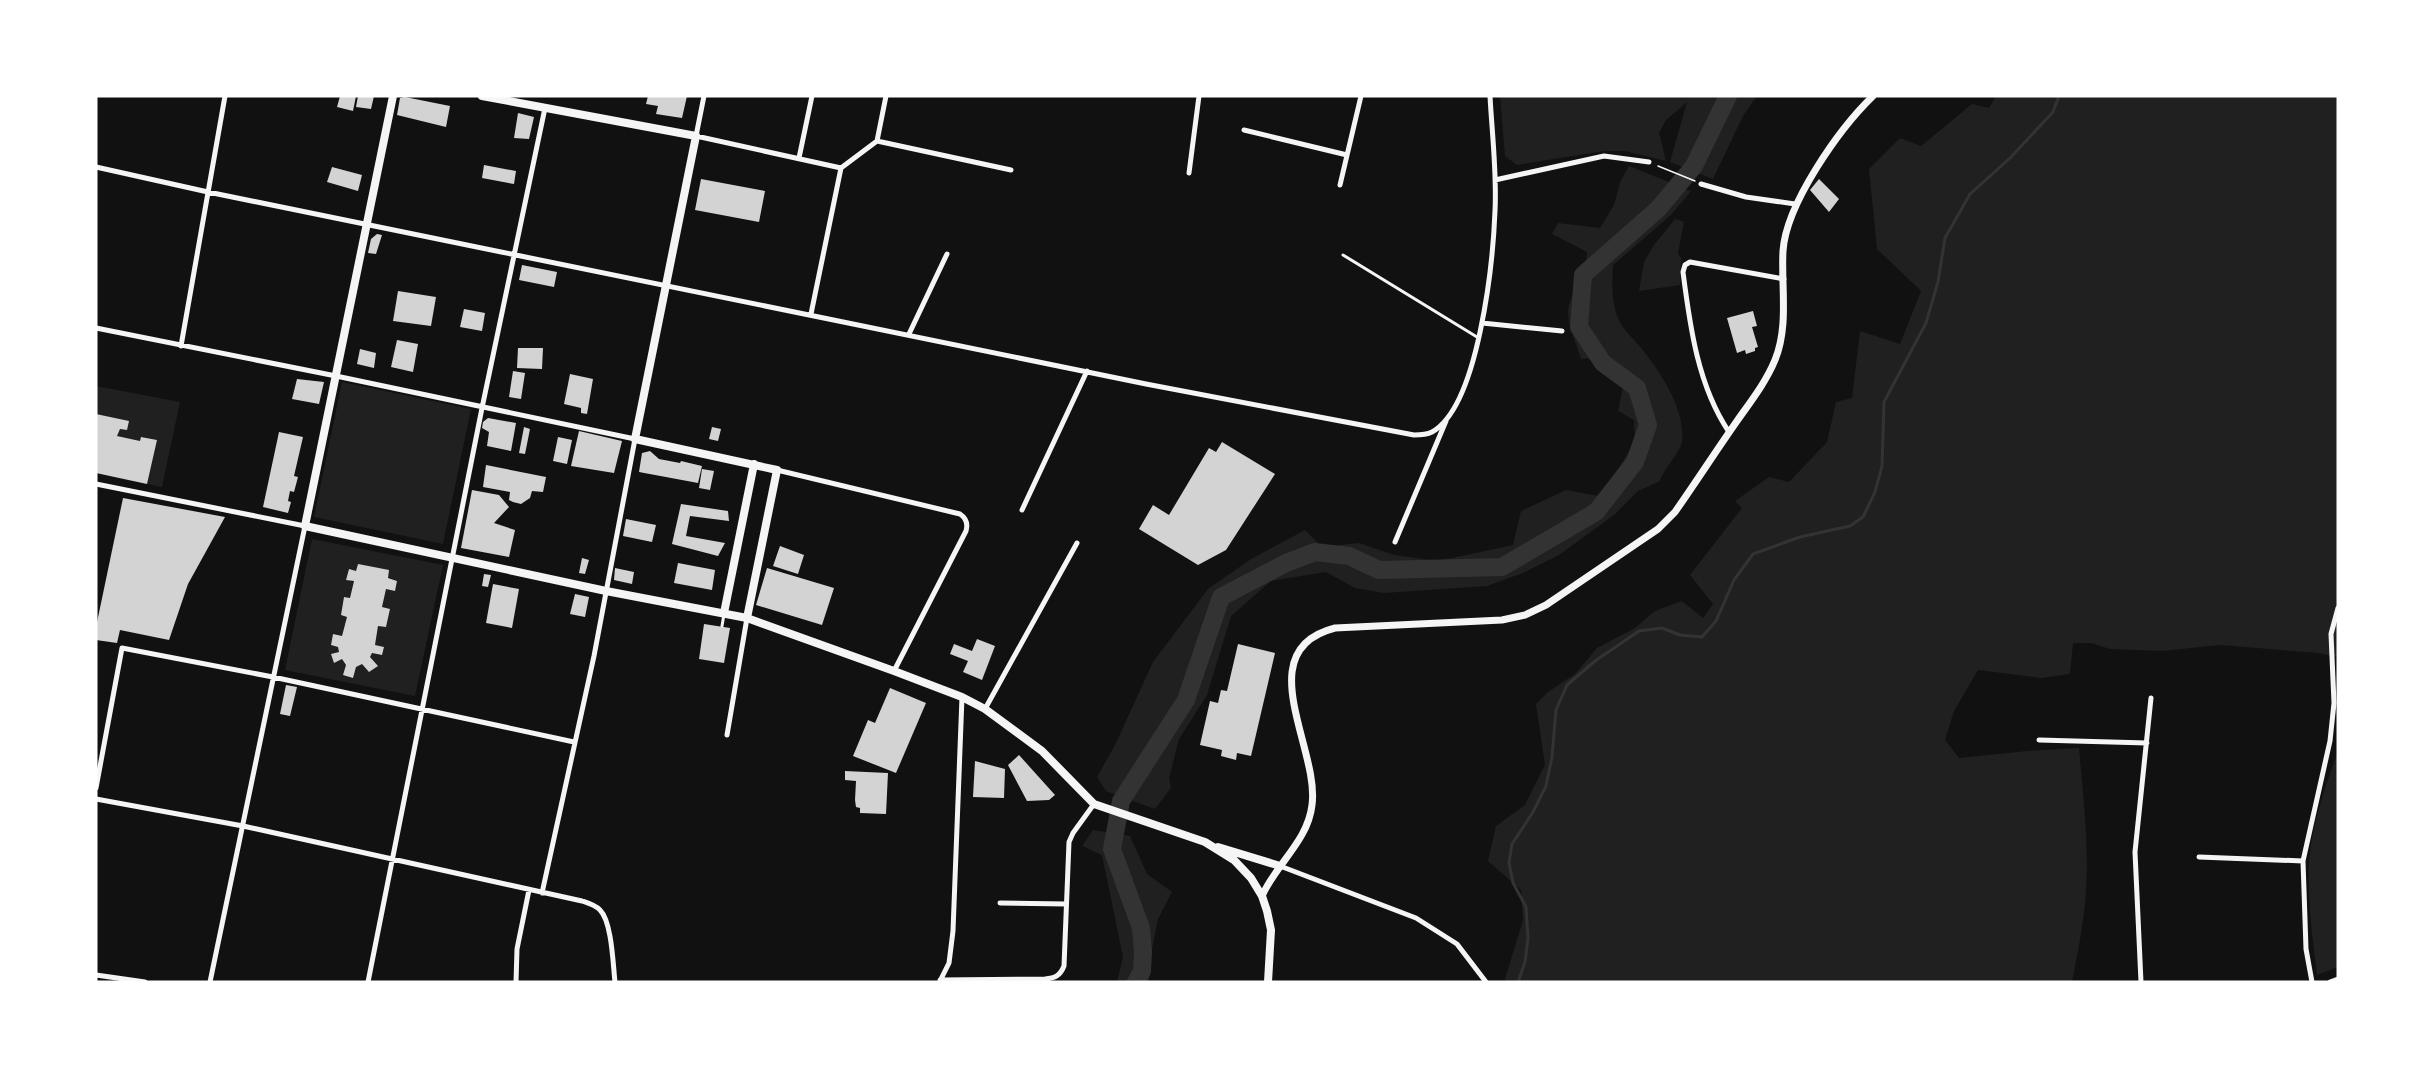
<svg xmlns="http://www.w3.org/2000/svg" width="2434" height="1078" font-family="Ubuntu,sans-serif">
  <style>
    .green { fill: #202020; fill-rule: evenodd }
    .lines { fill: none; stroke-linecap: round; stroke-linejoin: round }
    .stream { stroke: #333; stroke-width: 3 }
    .river { stroke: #333; stroke-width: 18 }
    .building { fill: #d3d3d3 }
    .path { stroke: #f5f5f5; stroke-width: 1.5 }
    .service { stroke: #f5f5f5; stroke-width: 3 }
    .minor { stroke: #f5f5f5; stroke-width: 5 }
    .tertiary { stroke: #f5f5f5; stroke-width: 7 }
    .secondary { stroke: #f5f5f5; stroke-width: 8 }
  </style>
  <rect width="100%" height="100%" fill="#111"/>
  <path class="green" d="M1500,96H1757L1743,116L1713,179L1670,162L1687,102L1666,120L1659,133L1666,161L1624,151H1604L1517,165L1505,156Z
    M1996,96H2338V686L2337,657L2318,653L2220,645L2162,651L2110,649L2091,643H2073L2070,674L2042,678L1978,670L1954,711L1945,740L1959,758L2027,751L2079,748C2083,795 2089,844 2086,891C2084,922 2078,952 2072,982H1507L1505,979L1523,920L1521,890L1488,861L1496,826L1525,805L1545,765L1536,704L1548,692L1575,674L1597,648L1635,628L1655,611L1682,601L1703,618L1713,604L1690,575L1742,508L1735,501L1769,477L1789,482L1827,442L1836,402L1852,398L1860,331L1900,344L1921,291L1877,249L1869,169L1900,138L1921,146L1972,104L1989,108Z
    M1629,166L1691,191L1671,215L1613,265C1612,284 1611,307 1621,324C1627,334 1638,343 1645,353C1663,376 1685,410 1682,441C1681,452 1664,468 1660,481L1638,491L1614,515L1559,555L1523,573L1487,586L1384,593L1355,588L1326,572L1271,581L1231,616L1207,695L1179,739L1169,778L1171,788L1155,809L1106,791L1097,777L1115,745L1153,662L1208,589L1251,559L1305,530L1322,547L1359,543L1394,555L1438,561L1513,545L1521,511L1566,490L1598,496L1616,473L1635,441L1634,420L1618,411L1623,388L1612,373L1605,357L1581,359C1577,345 1568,326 1568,312C1570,291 1587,273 1587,252L1552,234L1558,223L1600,228L1614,205L1620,182Z
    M1675,219L1684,222L1678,253L1681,258L1680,285L1639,291L1644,262L1654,245Z
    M342,382L471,409L443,544L314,517Z
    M96,386L180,402L162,487L147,484L157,440L142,437L140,441L117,436L120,429L127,430L128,421L96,414Z
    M312,539L443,565L415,696L285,670ZM358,564L397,581L395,591L386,589L382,607L390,609L386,627L378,626L375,645L384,647L382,655L372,653L370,657L378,666L369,672L362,664L356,667L353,678L342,659L334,663L331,654L339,652L338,647L331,645L333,635L342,636L347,617L341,615L344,597L350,598L354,581L346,579L349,570L356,571Z
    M2338,739V967L2317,975C2312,933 2305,887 2311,845C2316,813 2327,781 2338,751Z
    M1093,830L1130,836L1147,874L1172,892L1158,919L1150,959L1149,982H1117L1123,957L1102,855L1082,846Z"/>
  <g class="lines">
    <path class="stream" d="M1518,982L1525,962L1528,938L1526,907L1513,883L1509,863L1512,844L1533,812L1546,786L1552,757L1556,710L1567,685L1595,661L1639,631L1662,628L1680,635L1702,637L1716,621L1734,580L1753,554L1800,537L1850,526L1863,517L1875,492L1882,466L1884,402L1926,323L1938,282L1945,238L1970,194L2010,158L2053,112L2059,96"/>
    <path class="river" d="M1136,982L1142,971L1143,952L1141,928L1112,849L1121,801L1186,700L1221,597L1286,563L1315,552L1349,556L1379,570L1502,567L1596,512L1635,462L1648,425L1637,388L1603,363L1579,327L1583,275L1658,209L1694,166L1728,96"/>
  </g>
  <path class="building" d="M340,96H356L353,111L337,107Z
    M358,96H374L371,109L356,107Z
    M648,96H687L682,118L656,114L658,106L646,104Z
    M405,97L450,106L446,127L397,115L400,98Z
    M518,113L534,117L529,139L514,138Z
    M484,165L516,171L514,184L482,178Z
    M332,167L362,175L358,191L327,182Z
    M701,179L765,191L759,222L695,210Z
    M1819,179L1839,199L1829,212L1810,190Z
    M377,234L382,235L376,254L368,253L371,239Z
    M522,265L557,272L554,287L519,280Z
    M398,291L436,297L431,326L393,321Z
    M464,309L485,313L482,331L460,327Z
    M1753,311L1757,326L1752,327L1758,347L1755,348V351L1746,354L1745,350L1737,353L1727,318Z
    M397,340L418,344L413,372L391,367Z
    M518,348H543L542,369L517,368Z
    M360,349L376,353L374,368L357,364Z
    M513,371L525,373L521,399L509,397Z
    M570,374L593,379L587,414L581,413V408L564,404Z
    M297,379L324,382L319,404L292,399Z
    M96,414L129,421L127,430L120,429L117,436L140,441L141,437L157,440L147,484L96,473Z
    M488,418L516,423L511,451L487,446L489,432L482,428L483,422Z
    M524,427L530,429L525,454L519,453Z
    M712,427L721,429L718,441L709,439Z
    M579,431L622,441L614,473L571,466Z
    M279,432L303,437L294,476L298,477L294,492L290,491L288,501L291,502L288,513L263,507Z
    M558,437L572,440L567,464L553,461Z
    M1222,442L1275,474L1226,550L1198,565L1139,529L1153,505L1169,515L1209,448L1216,452Z
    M650,451L659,459L680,463L681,461L702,466L698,483L639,472L642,453Z
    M486,465L546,477L543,492L532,491L530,498L521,504L513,502L509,500L510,492L483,487Z
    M702,469L714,471L710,490L699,488Z
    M472,490L499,495L509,507L494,523L515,530L509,557L461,548Z
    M123,498L225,517L188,584L169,640L120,630L117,643L96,640V627Z
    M681,504L728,511L729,521L690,516L686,536L725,543L718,556L672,544Z
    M626,519L656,525L652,542L623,536Z
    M780,546L804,555L798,574L773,566Z
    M582,558L589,560L585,574L579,573Z
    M678,563L715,570L712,590L674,583Z
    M358,564L389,570L388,578L397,581L395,591L386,589L382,607L390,609L386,627L378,626L375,645L384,647L382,655L372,653L370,657L378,666L369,672L362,664L356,667L353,678L343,675L346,665L342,659L334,663L331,654L339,652L338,647L331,645L333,634L342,636L347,617L341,615L344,597L350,598L354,581L346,580L349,569L356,571Z
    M615,568L634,572L632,584L614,580Z
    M767,568L834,588L822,625L756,605Z
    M484,574L491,575L488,587L482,586Z
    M493,584L519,589L512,628L486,623Z
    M575,594L589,597L585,617L570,614Z
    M704,624L730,628L724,663L699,659Z
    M977,639L995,646L982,680L963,672L968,661L950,654L954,644L972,651Z
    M1238,644L1275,653L1251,756L1237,753L1236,760L1221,756L1222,750L1200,745L1210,701L1218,703L1221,690L1227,691Z
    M286,685L297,687L290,716L280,714Z
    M890,688L926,703L896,773L853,756L868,720L875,723Z
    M1019,755L1055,795L1049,800L1027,801L1008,765Z
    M975,761L1005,769L1004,798L973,797Z
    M845,771L888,773L886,814L860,813V808L856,807L855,800L856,781L845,780Z"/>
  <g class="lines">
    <path class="path" d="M1658,166L1695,181"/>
    <path class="service" d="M1343,255L1477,337
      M722,626L724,614"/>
    <path class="minor" d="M704,96L696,136L841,168L877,141L1011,170
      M1244,130L1347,155
      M877,141L886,96
      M799,158L812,96
      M96,167L208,192L1146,384L1414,435C1421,435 1426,435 1432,432C1479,406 1493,261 1495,211C1497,173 1492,134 1490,96
      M1189,173L1199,96
      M1495,180L1604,156L1649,162
      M1701,184L1746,197L1795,204
      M1340,185L1361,96
      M811,314L841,168
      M1482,323L1562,331
      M96,328L336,376L635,439L594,656L542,893
      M909,334L947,254
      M181,346L225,96
      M1729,432C1698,386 1690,327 1683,272L1685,265L1690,262L1784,279
      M777,470L960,514C966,518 968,524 966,531L894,671
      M96,484L305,526L210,982
      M1022,510L1087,371
      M1395,542L1446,421
      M985,709L1077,543
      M727,735L747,618
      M2039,740L2147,743
      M96,788L122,648L273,677L574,742
      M96,799L243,826L582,901C588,903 595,905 600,910C612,922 613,965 615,982
      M2199,857L2303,861
      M1280,866L1416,918L1457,944L1486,982
      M1000,903L1066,904
      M96,975L145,982
      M940,980L1045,979C1055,978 1060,976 1064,966L1069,842L1073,833L1094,804
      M940,981L949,963L953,931L962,697
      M368,982L482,408L545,108
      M516,982L517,949L529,890
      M2141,982L2135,852L2151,698
      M2312,982L2306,949L2303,861L2330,741L2334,703L2331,634L2338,608
      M2330,982L2338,979"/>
    <path class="tertiary" d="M1262,896C1276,864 1308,841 1312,805C1320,749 1248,650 1335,628L1502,620L1525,615L1546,605L1658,529L1675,512C1696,482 1716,451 1737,421C1751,401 1766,382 1775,360C1789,326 1781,286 1783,251C1786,204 1839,129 1873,96"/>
    <path class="secondary" d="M393,96L305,526L606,591L747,618L894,671L962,697L985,709L1042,751L1094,804L1205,842L1234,860L1251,878L1262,896L1267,911L1271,930L1268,982
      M482,96L696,136L635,439L777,470L747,618
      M724,613L754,464
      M1218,847L1280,866"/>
  </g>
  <rect width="2434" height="1078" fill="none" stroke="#ffffff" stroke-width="195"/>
</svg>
